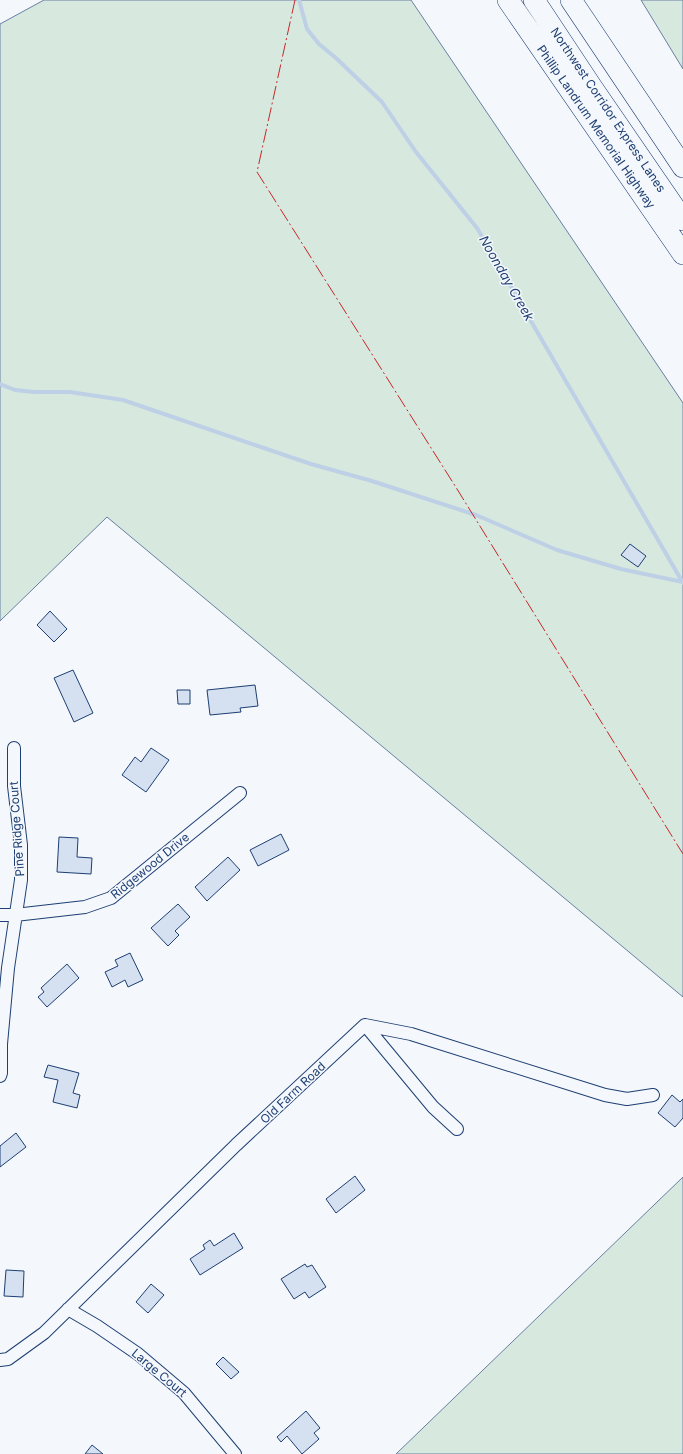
<svg xmlns="http://www.w3.org/2000/svg" width="683" height="1454" font-family="Inter,sans-serif">
  <style>
    .green { fill: #d7e8df; stroke: #687fa3 }
    .lines { fill: none; stroke-linecap: round; stroke-linejoin: round }
    .stream { stroke: #bed0e5; stroke-width: 4 }
    .building { fill: #d5e0f0; stroke: #1d3f73 }
    .minor-casing { stroke: #1d3f73; stroke-width: 14 }
    .motorway-casing { stroke: #1d3f73; stroke-width: 22 }
    .minor { stroke: #f4f7fb; stroke-width: 12 }
    .motorway { stroke: #f4f7fb; stroke-width: 21 }
    .power { stroke: #c62828; stroke-width: 1; stroke-dasharray: 14 3 2 3; stroke-linecap: butt }
    .labels { text-anchor: middle; stroke-width: 3; stroke-linejoin: round; paint-order: stroke }
    .street-label { font-size: 12px; fill: #1d3f73; stroke: #f4f7fb }
    .water-label { font-size: 13px; font-style: italic; fill: #1d3f73; stroke: #f4f7fb }
  </style>
  <rect width="100%" height="100%" fill="#f4f7fb"/>
  <path class="green" d="M44,0H411L683,403V997L107,517L0,621V24Z
    M641,0H683V69Z
    M683,1177V1454H396Z"/>
  <g class="lines">
    <path class="stream" d="M299,0L307,29L319,44L337,59L382,102L416,152L477,228L683,583
      M0,384L15,390L34,392H70L123,400L311,464L372,481L476,515L557,550L621,569L683,582"/>
  </g>
  <path class="building" d="M630,544L646,556L638,567L621,555Z
    M50,611L67,629L54,642L37,625Z
    M73,670L93,713L74,722L54,678Z
    M255,685L258,706L240,708L241,712L210,715L207,690Z
    M177,690H190V704H178Z
    M151,748L169,760L146,792L122,775L135,757L141,762Z
    M281,834L289,850L258,866L250,850Z
    M59,837L78,838L77,857L92,858L91,874L57,872Z
    M228,857L240,870L207,901L195,887Z
    M178,904L190,917L175,931L179,935L168,946L151,928Z
    M130,953L143,980L128,987L125,980L112,987L105,972L118,966L115,960Z
    M67,964L79,978L47,1007L38,997L44,992L41,988Z
    M48,1065L79,1073L73,1093L80,1095L77,1108L53,1102L58,1080L44,1077Z
    M672,1095L680,1102L683,1099V1118L675,1127L658,1113Z
    M16,1133L26,1147L0,1167V1146Z
    M355,1176L365,1190L336,1213L326,1199Z
    M234,1233L243,1248L200,1275L190,1259L205,1249L203,1245L210,1240L214,1246Z
    M305,1264L307,1267L312,1265L326,1287L309,1298L305,1292L294,1299L281,1279Z
    M6,1270L24,1271L23,1297L4,1296Z
    M151,1284L164,1295L148,1313L136,1302Z
    M223,1357L239,1372L231,1379L216,1364Z
    M306,1411L320,1428L314,1433L319,1439L302,1454L287,1436L281,1442L277,1437Z
    M92,1445L103,1454H85Z"/>
  <g class="lines">
    <g class="minor-casing">
      <path id="minor" d="M0,915H15L85,907L111,898L240,793
        M365,1025L433,1107L457,1129
        M0,1076L1,1073V1044L8,968L21,880V845L14,786V748
        M68,1309L97,1326L138,1354L184,1393L235,1454
        M0,1360L8,1359L44,1333L236,1145L365,1025L411,1034L605,1095L627,1099L653,1095"/>
    </g>
    <g class="motorway-casing">
      <path id="motorway" d="M508,0L683,254
        M534,0L591,86L683,220
        M571,0L683,167"/>
    </g>
    <use href="#minor" class="minor"/>
    <use href="#motorway" class="motorway"/>
    <path class="power" d="M295,0L257,172L457,489L683,854"/>
  </g>
  <g class="labels">
    <g class="street-label">
      <text transform="translate(608 110) rotate(56)" y="4">Northwest Corridor Express Lanes</text>
      <text transform="translate(596 127) rotate(55)" y="4">Phillip Landrum Memorial Highway</text>
      <text transform="translate(17 829) rotate(-94)" y="4">Pine Ridge Court</text>
      <text transform="translate(150 866) rotate(-39)" y="4">Ridgewood Drive</text>
      <text transform="translate(293 1093) rotate(-43)" y="4">Old Farm Road</text>
      <text transform="translate(159 1373) rotate(40)" y="4">Large Court</text>
    </g>
    <g class="water-label">
      <text transform="translate(507 278) rotate(60)" y="5">Noonday Creek</text>
    </g>
  </g>
</svg>
